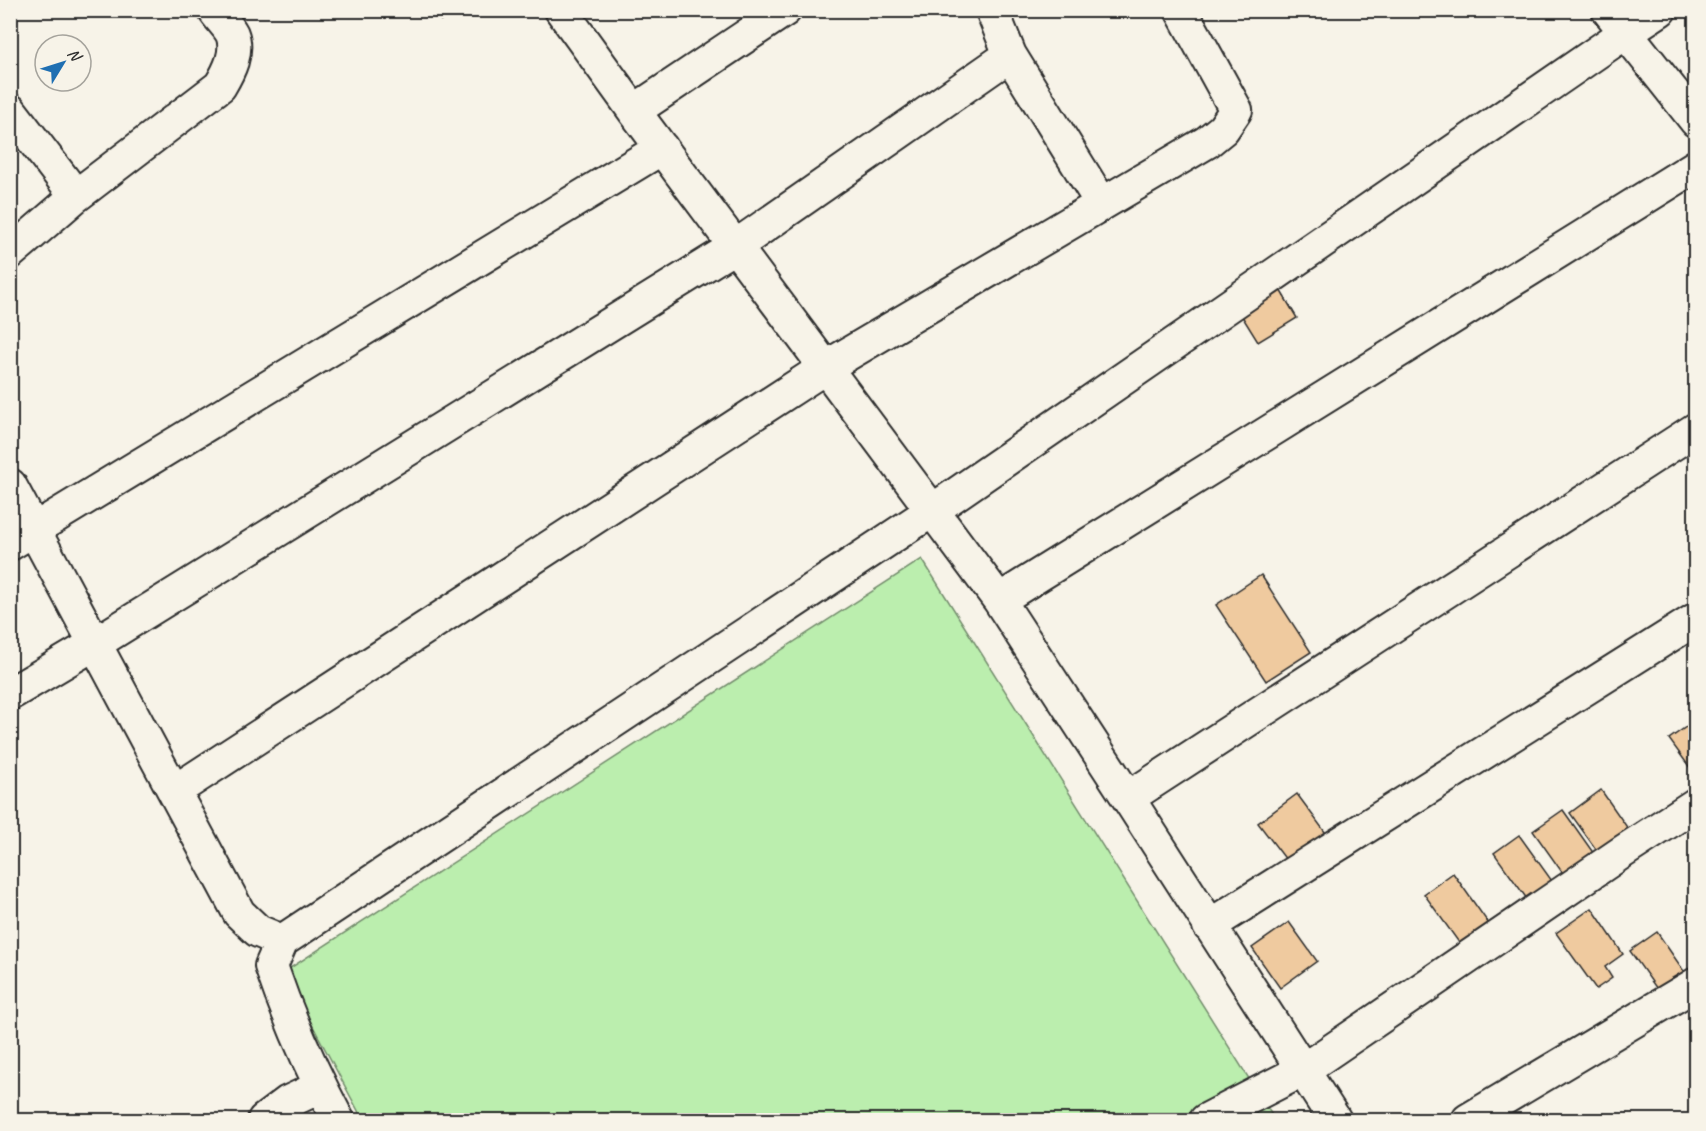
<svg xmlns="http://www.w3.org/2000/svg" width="1706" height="1131" font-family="Caveat,sans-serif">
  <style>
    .green { fill: #bbeeae; stroke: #738c6c; stroke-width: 1.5 }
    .building { fill: #efca9f; stroke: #2b2b2b; stroke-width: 1.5 }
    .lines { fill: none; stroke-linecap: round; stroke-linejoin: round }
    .street-casing { stroke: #2b2b2b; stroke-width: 36 }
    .path { stroke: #2b2b2b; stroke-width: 4; stroke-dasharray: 1.5 4.5; stroke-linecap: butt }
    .street { stroke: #f7f3e8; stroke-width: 32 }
  </style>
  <rect width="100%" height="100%" fill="#f7f3e8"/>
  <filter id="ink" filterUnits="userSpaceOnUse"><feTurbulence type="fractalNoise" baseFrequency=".0167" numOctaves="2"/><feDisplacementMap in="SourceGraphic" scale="12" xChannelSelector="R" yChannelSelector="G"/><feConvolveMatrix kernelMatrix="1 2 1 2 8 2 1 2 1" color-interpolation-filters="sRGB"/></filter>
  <g filter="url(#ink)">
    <path class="green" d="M922,559L1275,1120H363L284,972Z"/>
    <path class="building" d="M1279,288L1297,318L1258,342L1240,313Z
      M1261,575L1311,652L1266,681L1216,605Z
      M1696,720V776L1669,739Z
      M1601,790L1631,833L1600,855L1570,813Z
      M1297,794L1331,840L1293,869L1258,823Z
      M1563,810L1599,861L1569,882L1533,831Z
      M1519,835L1552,881L1527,899L1494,853Z
      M1453,873L1489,924L1460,944L1424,894Z
      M1592,908L1623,954L1605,967L1612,978L1596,989L1556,933Z
      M1289,922L1317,961L1280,988L1252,948Z
      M1657,932L1690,980L1664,999L1630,951Z"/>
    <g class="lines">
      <g class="street-casing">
        <path id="street" d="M561,10L634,111L999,600L1128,798
          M992,10L1010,55L1102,204
          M1608,10L1696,121
          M10,110L76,196
          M634,111L785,10
          M10,253L76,196L220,86C229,71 239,52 232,34C228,26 219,18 214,10
          M10,485L239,913L258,931L282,941L271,966C289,1019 312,1071 338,1120
          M10,544L662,148
          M999,600L1696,166
          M10,694L96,643L736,246L1010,55
          M175,791L826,367L1207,142L1223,129L1236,110L1181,10
          M1209,926L1696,619
          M282,941L933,510L1625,33L1660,10
          M264,1120L288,1102L320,1087
          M1206,1120L1303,1070L1621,853L1696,804
          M1335,1120L1128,798L1696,429
          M1468,1120L1696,984"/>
      </g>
      <path class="path" d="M434,10L442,20"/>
      <use href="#street" class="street"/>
    </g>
  </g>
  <rect width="1706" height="1131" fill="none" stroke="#f7f3e8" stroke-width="36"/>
  <rect x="18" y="18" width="1670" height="1095" fill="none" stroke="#2b2b2b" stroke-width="2" filter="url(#ink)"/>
  <g transform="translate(63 63) rotate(52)"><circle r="28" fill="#f7f3e8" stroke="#a5a39c" stroke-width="1.5"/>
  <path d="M0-4.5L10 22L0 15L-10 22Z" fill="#1f6fb2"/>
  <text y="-9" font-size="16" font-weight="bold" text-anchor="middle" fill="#2b2b2b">N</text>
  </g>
</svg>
